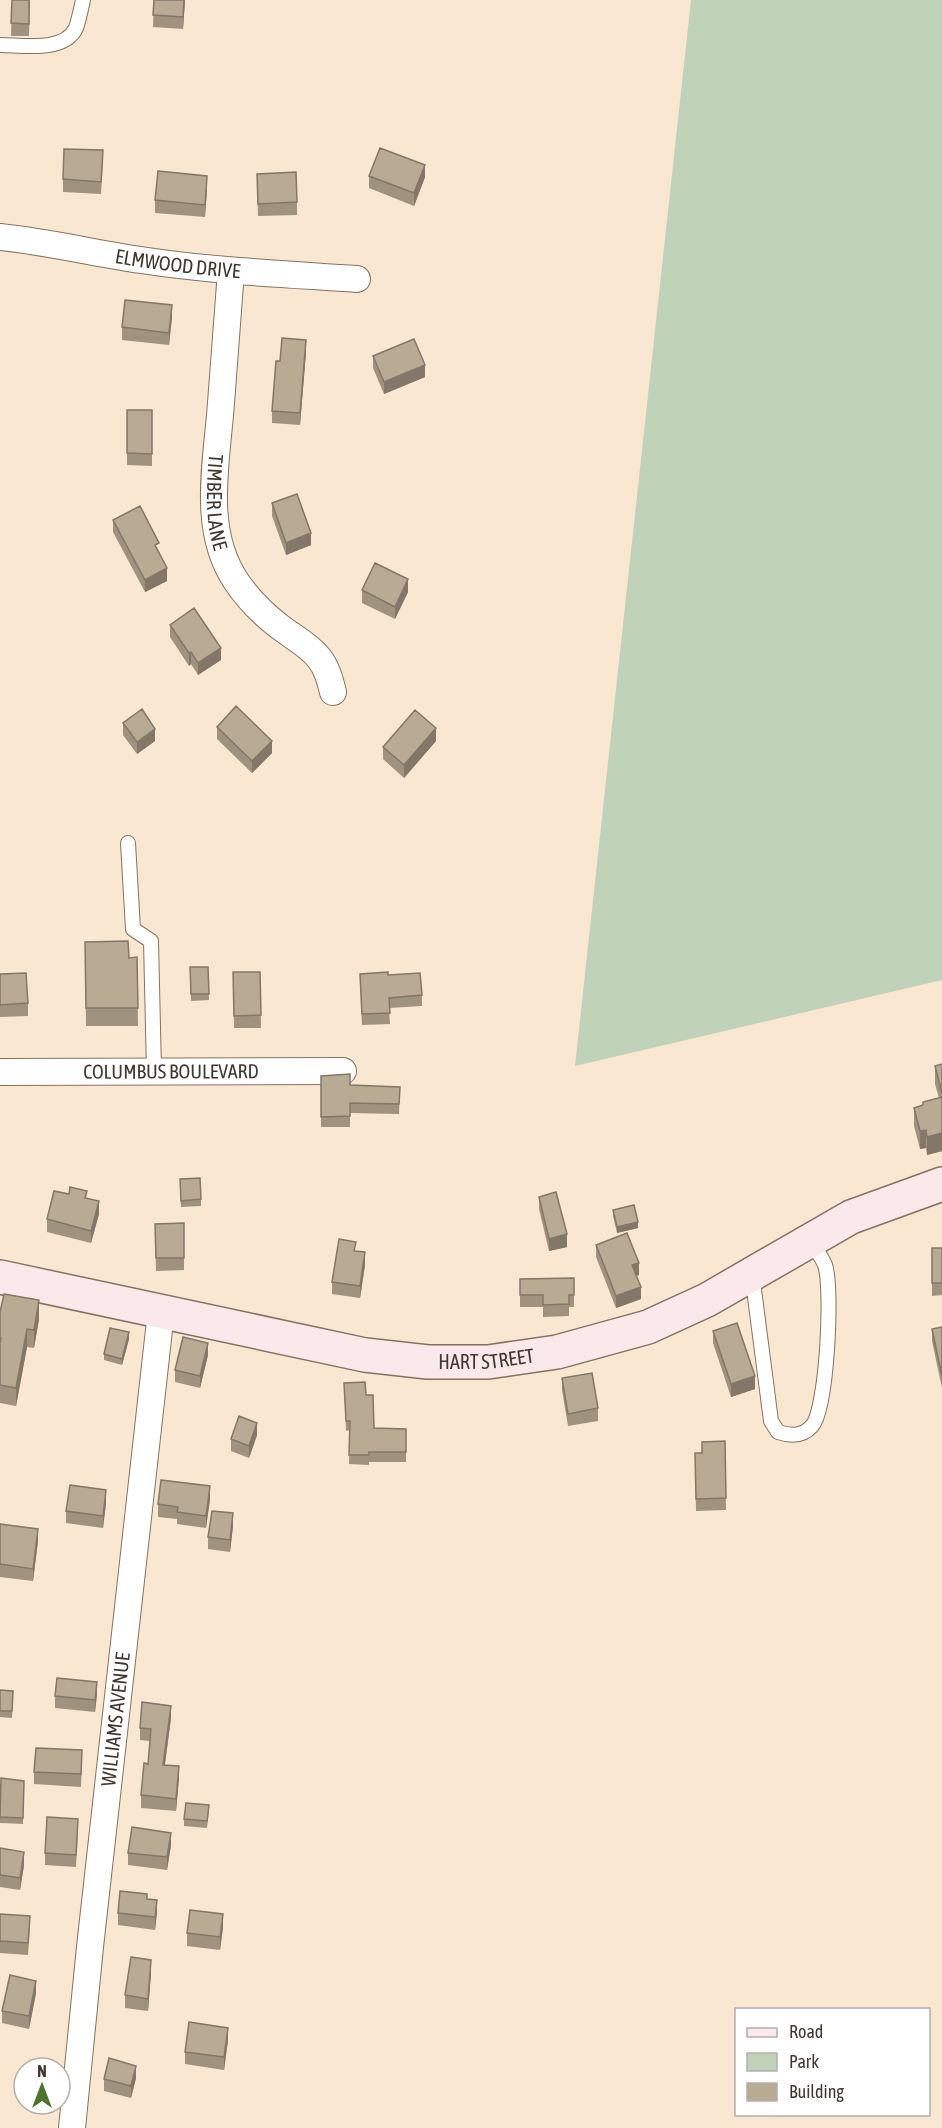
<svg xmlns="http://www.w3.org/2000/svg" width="942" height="2128" font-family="'Asap Condensed',sans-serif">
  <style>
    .green { fill: #c0d2b7 }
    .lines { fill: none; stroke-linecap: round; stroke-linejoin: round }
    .lane-casing { stroke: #847361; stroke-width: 16 }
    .street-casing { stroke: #847361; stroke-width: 28 }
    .secondary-casing { stroke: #847361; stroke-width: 36 }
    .lane { stroke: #fff; stroke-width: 14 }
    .street { stroke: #fff; stroke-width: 26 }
    .secondary { stroke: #fae8ea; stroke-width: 33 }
    .wall { fill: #9f927f }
    .shaded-wall { fill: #827768 }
    .building { fill: #b9aa94; stroke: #827768; stroke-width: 1.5 }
    .labels { text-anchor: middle; stroke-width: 4.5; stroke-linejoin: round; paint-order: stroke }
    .street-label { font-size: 20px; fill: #403830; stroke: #fff }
  </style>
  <rect width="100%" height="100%" fill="#fae7d2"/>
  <path class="green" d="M691,0H942V980L575,1066Z"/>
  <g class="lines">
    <g class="lane-casing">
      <path id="lane" d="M0,45C22,45 64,53 76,28C79,19 81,9 83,0
        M128,843L133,929L151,941L154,1071
        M752,1274L771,1421L778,1432C790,1436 802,1437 812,1426C827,1409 833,1288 825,1265C822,1257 815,1249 811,1241"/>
    </g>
    <g class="street-casing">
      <g id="street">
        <path id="s1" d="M0,237C48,242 94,253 141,260C212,271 285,274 357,279"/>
        <path id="s2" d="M231,271C228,315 224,359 221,403C217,461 201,529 236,581C248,599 263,614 280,627C293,637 309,645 319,658C327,668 330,680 333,692"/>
        <path id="s3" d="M0,1072L343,1071"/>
        <path id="s4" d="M72,2128L90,1947L161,1312"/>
      </g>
    </g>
    <g class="secondary-casing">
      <g id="secondary">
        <path id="s5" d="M0,1277L365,1355L428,1362H488L557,1352L648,1327L707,1300L851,1217L942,1184"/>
      </g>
    </g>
    <use href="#lane" class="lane"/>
    <use href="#street" class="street"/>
    <use href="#secondary" class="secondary"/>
  </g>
  <path class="wall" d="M12,0H30L29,36H11Z
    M154,0H185L183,29L153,27Z
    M103,162L101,194L63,192V179Z
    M369,176L425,177L414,206L369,188Z
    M257,186L297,202V215L258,216Z
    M207,188L205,217L155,213V200Z
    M172,317L169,345L122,340V327Z
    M306,352L300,425L272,423V411L280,361Z
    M373,356L425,377L384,394L373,368Z
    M127,410H152V466L127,465Z
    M272,503L311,545L286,555L272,516Z
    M113,520L159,551L167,581L145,592L113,532Z
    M362,590L408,592L395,619L362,603Z
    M170,625L221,660L198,675L191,664L189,666L170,637Z
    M123,723L155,741L137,754L123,735Z
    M217,727L272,753L252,773L217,739Z
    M436,741L404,778L383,759V747Z
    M85,942L129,958L137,957L138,1026H86Z
    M190,967H208L209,1000L191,1001Z
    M233,972H260L261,1028H234Z
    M0,974L28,1003V1016L0,1017Z
    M388,975L422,995V1006L389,1008L390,1024L362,1025L360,984Z
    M942,1064V1151L927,1155L926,1148L920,1149L914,1126V1108L923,1106V1102L939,1098L935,1084V1066Z
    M321,1076L350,1085L400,1087L399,1114L350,1113V1127H321Z
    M180,1185L201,1199V1206L181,1207Z
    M539,1197L567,1247L549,1251L539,1209Z
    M87,1198L99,1214L91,1243L47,1232V1219Z
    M613,1210L638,1228L617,1233L613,1216Z
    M184,1223V1270L156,1271L155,1224Z
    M596,1245L639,1275L636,1276L641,1299L616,1308L596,1257Z
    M932,1248H942V1295L932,1296Z
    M356,1251L365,1265L360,1298L332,1294V1282Z
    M574,1278V1307H569V1316L543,1317V1307H520V1279Z
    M0,1312L39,1319L34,1348L27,1347L16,1406L0,1403Z
    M942,1327V1388L932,1341V1329Z
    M713,1331L755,1389L731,1397L713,1343Z
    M129,1339L122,1365L104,1360V1354Z
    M208,1355L200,1388L175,1382V1370Z
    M562,1378L598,1408V1421L568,1426L562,1390Z
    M344,1383L366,1395L374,1428L406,1429V1462H369V1465L349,1464L350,1430L346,1431Z
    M257,1435L249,1458L231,1451V1439Z
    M725,1441L726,1510L696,1511L695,1453H702Z
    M210,1499L206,1528L177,1524V1519L158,1517V1504Z
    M106,1503L103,1528L66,1523V1511Z
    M0,1524L38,1541L33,1581L0,1577Z
    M233,1526L230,1552L208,1549V1537Z
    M0,1690L13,1698L12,1718L0,1717Z
    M97,1694L95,1712L55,1708V1696Z
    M171,1718L165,1765L179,1778L176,1811L141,1808V1795L148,1764L150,1741L140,1740V1728Z
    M82,1762L81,1787L34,1784V1772Z
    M24,1781L23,1824L0,1823V1784Z
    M209,1811L207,1828L184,1826V1819Z
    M78,1831L76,1867L45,1865V1853Z
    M171,1845L167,1870L128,1865V1853Z
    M0,1848L24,1865L20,1890L0,1887Z
    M157,1912L155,1930L118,1925V1913Z
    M0,1914L30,1928L28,1955L0,1953Z
    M223,1927L220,1950L187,1946V1933Z
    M151,1973L148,2011L125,2008V1995Z
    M36,1993L29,2029L2,2023V2011Z
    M228,2040L224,2070L185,2064V2052Z
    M136,2078L131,2098L104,2091V2079Z"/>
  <path class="shaded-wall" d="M184,0H185L183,29V17Z
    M425,165V177L414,206V193Z
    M207,176V188L205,217V205Z
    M172,305V317L169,345V333Z
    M306,340V352L300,425V413Z
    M425,365V377L384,394V382Z
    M311,533V545L286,555V543Z
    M167,568V581L145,592V580Z
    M408,579V592L395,619V607Z
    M221,648V660L198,675V663Z
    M191,652V664L189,666V653Z
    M436,728V741L404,778V765Z
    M155,729V741L137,754V742Z
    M272,741V753L252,773V761Z
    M926,1130V1148L920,1149V1131Z
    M942,1133V1151L927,1155V1137Z
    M99,1201V1214L91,1243V1231Z
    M638,1222V1228L617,1233V1227Z
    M567,1234V1247L549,1251V1239Z
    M365,1252V1265L360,1298V1286Z
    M639,1263V1275L632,1277V1265Z
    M641,1287V1299L616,1308V1296Z
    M39,1300V1319L34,1348V1330Z
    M27,1329V1347L16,1406V1388Z
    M129,1332V1339L122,1365V1359Z
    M208,1343V1355L200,1388V1376Z
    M755,1376V1389L731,1397V1384Z
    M257,1423V1435L249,1458V1446Z
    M210,1486V1499L206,1528V1516Z
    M106,1490V1503L103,1528V1516Z
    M233,1513V1526L230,1552V1540Z
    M38,1529V1541L33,1581V1569Z
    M97,1682V1694L95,1712V1700Z
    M171,1706V1718L163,1777V1765Z
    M179,1766V1778L176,1811V1799Z
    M171,1833V1845L167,1870V1857Z
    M24,1852V1865L20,1890V1878Z
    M157,1900V1912L155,1930V1917Z
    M223,1914V1927L220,1950V1937Z
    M151,1960V1973L148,2011V1999Z
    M36,1981V1993L29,2029V2016Z
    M228,2028V2040L224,2070V2057Z
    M136,2066V2078L131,2098V2086Z"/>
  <path class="building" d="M12,0H29V24L11,23Z
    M154,0H184L183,17L153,15Z
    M380,148L425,165L414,193L369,176Z
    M64,149L103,150L101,182L63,179Z
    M158,171L207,176L205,205L155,200Z
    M296,172L297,202L258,204L257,174Z
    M125,300L172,305L169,333L122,327Z
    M282,338L306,340L300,413L272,411L276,361H280Z
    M414,339L425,365L384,382L373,356Z
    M127,410H152V454L127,453Z
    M297,494L311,533L286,543L272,503Z
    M140,506L159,543L155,545L167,568L145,580L113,520Z
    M375,563L408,579L395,607L362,590Z
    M194,608L221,648L198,663L191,652L189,653L170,625Z
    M236,706L272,741L252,761L217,727Z
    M142,709L155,729L137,742L123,723Z
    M415,710L436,728L404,765L383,747Z
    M128,941L129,958L137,957L138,1008H86L85,942Z
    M190,967H208L209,994H191Z
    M233,972H260L261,1015L234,1016Z
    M388,972V975L420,973L422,995L389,998L390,1013L362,1014L360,974Z
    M26,973L28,1003L0,1005V974Z
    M942,1064V1093L935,1066Z
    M350,1074V1085L400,1087L399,1104L350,1103V1116L321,1117V1076Z
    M942,1097V1133L927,1137L926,1130L920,1131L914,1108L923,1105V1102Z
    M200,1178L201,1199L181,1201L180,1179Z
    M70,1187L87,1191L85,1198L99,1201L91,1231L47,1219L54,1191L69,1194Z
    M556,1192L567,1234L549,1239L539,1197Z
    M634,1205L638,1222L617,1227L613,1210Z
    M184,1223V1258H156L155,1224Z
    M627,1233L639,1263L632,1265L641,1287L616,1296L596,1245Z
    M339,1239L356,1242L354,1251L365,1252L360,1286L332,1282Z
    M932,1248H942V1283H932Z
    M574,1278V1295H569V1304L543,1305V1295H520V1279Z
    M4,1294L39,1300L34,1330L27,1329L16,1388L0,1385V1343L1,1338H0V1312Z
    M737,1323L755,1376L731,1384L713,1331Z
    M942,1327V1376L932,1329Z
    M110,1328L129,1332L122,1359L104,1354Z
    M183,1337L208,1343L200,1376L175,1370Z
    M592,1373L598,1408L568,1414L562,1378Z
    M365,1382L366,1395H373L374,1428L406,1429V1452H369V1455H349L350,1421H346L344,1383Z
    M239,1416L257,1423L249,1446L231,1439Z
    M725,1441L726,1498L696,1499L695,1453H702V1442Z
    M161,1480L210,1486L206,1516L177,1512L178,1507L158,1504Z
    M70,1485L106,1490L103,1516L66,1511Z
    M212,1511L233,1513L230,1540L208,1537Z
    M0,1524L38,1529L33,1569L0,1564Z
    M57,1678L97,1682L95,1700L55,1696Z
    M0,1690L13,1691L12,1711H0Z
    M142,1702L171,1706L163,1765L179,1766L176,1799L141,1795L144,1763L148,1764L151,1729L140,1728Z
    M36,1748L82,1750L81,1774L34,1772Z
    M1,1778L24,1781L23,1818L0,1817Z
    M186,1803L209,1805L207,1821L184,1819Z
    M47,1817L78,1819L76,1855L45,1853Z
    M132,1827L171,1833L167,1857L128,1853Z
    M0,1848L24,1852L20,1878L0,1875Z
    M120,1891L147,1894V1899L157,1900L155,1917L118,1913Z
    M190,1910L223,1914L220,1937L187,1933Z
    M0,1914L30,1916L28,1943L0,1941Z
    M131,1957L151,1960L148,1999L125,1995Z
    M10,1975L36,1981L29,2016L2,2011Z
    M189,2022L228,2028L224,2057L185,2052Z
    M109,2058L136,2066L131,2086L104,2079Z"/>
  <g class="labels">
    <g class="street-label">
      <text dy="7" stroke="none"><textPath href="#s1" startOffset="180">ELMWOOD DRIVE</textPath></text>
      <text dy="7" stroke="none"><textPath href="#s2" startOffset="232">TIMBER LANE</textPath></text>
      <text dy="7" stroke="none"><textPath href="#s3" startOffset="171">COLUMBUS BOULEVARD</textPath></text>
      <text dy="7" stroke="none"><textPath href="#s5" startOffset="495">HART STREET</textPath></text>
      <text dy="7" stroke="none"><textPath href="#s4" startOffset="411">WILLIAMS AVENUE</textPath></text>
    </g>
  </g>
  <rect x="735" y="2008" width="195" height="108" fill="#ffffff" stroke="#b3afac" stroke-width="1.5"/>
  <rect x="747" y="2028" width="30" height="9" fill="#fae8ea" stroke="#b3afac" stroke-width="1.5"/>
  <text x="789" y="2038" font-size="18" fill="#403830">Road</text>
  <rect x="747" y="2053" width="30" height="18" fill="#c0d2b7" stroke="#b3afac" stroke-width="1.5"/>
  <text x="789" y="2068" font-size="18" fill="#403830">Park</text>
  <rect x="747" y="2083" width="30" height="18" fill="#b9aa94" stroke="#b3afac" stroke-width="1.5"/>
  <text x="789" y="2098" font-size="18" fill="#403830">Building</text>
  <g transform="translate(42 2086)"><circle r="28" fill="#ffffff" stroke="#b3afac" stroke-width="1.5"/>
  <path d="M0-4.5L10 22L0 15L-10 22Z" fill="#50732b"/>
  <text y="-9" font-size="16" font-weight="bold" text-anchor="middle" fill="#403830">N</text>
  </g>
</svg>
